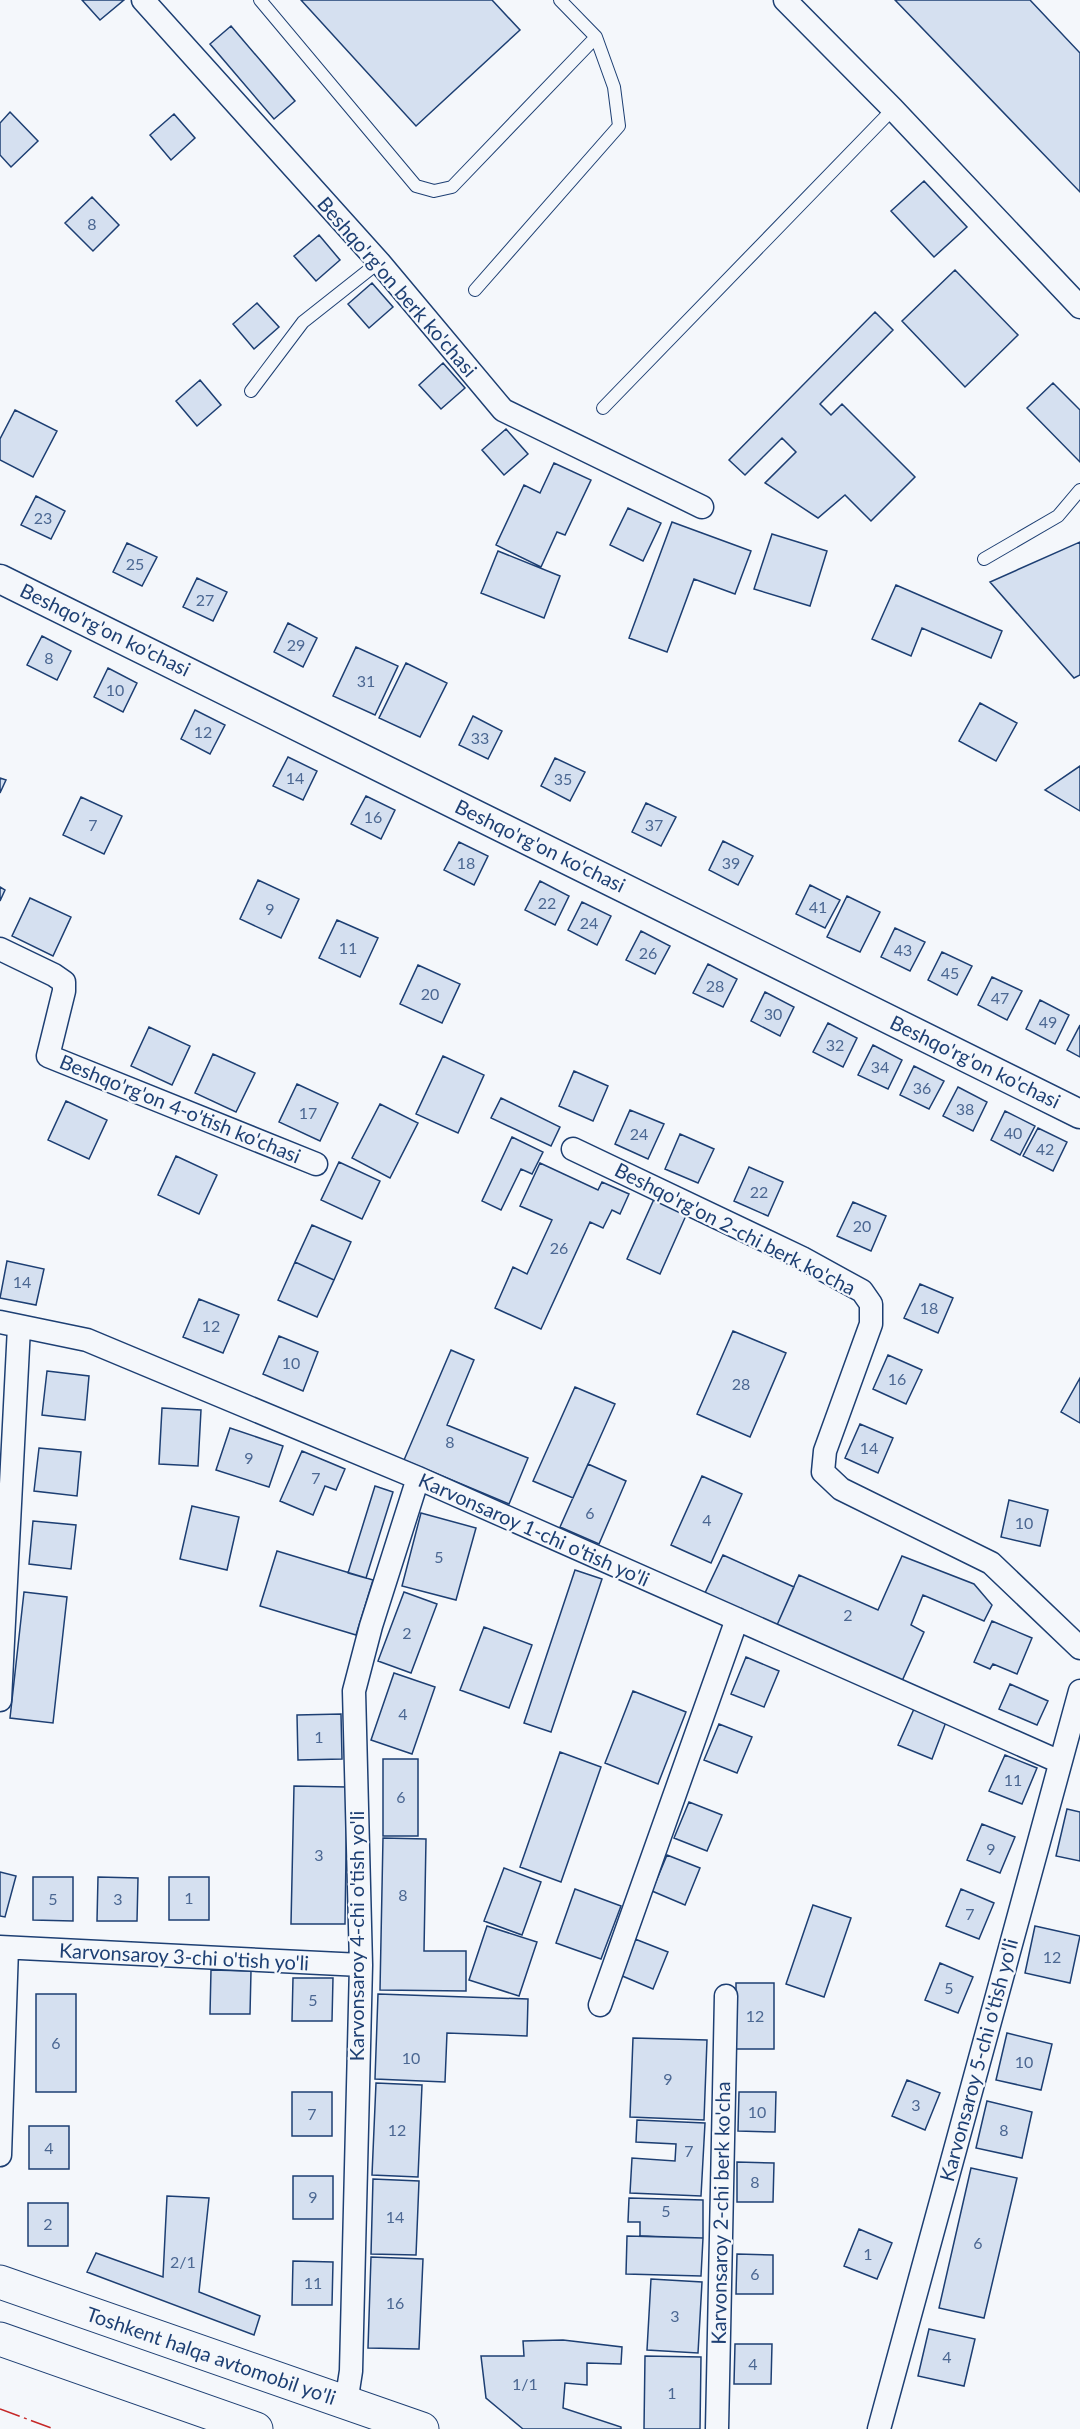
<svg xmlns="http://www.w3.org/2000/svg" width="1080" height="2429" font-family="Lato,sans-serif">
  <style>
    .building { fill: #d5e0f0; stroke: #1d3f73; stroke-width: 1.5 }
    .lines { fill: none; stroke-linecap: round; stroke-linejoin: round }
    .service-casing { stroke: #1d3f73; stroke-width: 14 }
    .minor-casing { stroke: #1d3f73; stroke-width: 25 }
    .tertiary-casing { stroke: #1d3f73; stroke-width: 31 }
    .trunk-casing { stroke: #1d3f73; stroke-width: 35 }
    .service { stroke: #f4f7fb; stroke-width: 12 }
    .minor { stroke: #f4f7fb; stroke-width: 22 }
    .tertiary { stroke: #f4f7fb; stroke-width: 28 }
    .trunk { stroke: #f4f7fb; stroke-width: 33 }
    .power { stroke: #c62828; stroke-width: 1.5; stroke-dasharray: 21 4.5 3 4.5; stroke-linecap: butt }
    .labels { text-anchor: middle; stroke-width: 4.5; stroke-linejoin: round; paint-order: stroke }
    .number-label { font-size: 16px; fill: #4b6792 }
    .street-label { font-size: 20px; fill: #1d3f73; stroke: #f4f7fb }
  </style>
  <rect width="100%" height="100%" fill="#f4f7fb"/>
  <path class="building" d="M82,0H124L100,20Z
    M301,0H492L520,30L416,126Z
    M895,0H1030L1080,53V192Z
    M231,26L295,101L274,119L210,44Z
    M10,112L38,141L11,167L0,155V123Z
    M174,114L195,138L171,160L150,135Z
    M924,181L967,227L934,257L891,211Z
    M92,197L119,225L93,251L65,223Z
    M319,235L340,260L316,281L294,256Z
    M955,270L1018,335L965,387L902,321Z
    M372,283L393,307L369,328L348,304Z
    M257,303L279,327L254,349L233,324Z
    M875,312L893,330L820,404L831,415L842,404L915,477L871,521L845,495L818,518L765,483L796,452L782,438L745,475L729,460Z
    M443,363L465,388L441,409L419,385Z
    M200,380L221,405L197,426L176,401Z
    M1053,383L1080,410V462L1027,408Z
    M15,410L57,431L33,477L0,460V439Z
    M506,429L528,454L504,475L482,450Z
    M554,463L591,480L565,535L557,532L541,567L496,545L524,485L540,493Z
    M36,496L65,511L51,539L21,525Z
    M628,508L661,523L643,561L610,545Z
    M672,522L751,551L735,594L694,579L667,652L629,638Z
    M772,534L827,551L810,606L754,589Z
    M1080,542V675L1074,678L990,582Z
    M127,543L157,557L142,586L113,572Z
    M498,551L560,576L544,618L481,593Z
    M197,578L227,592L213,621L183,607Z
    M896,585L1002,631L991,658L922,628L911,656L872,639Z
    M288,623L317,638L303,667L274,652Z
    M42,636L71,651L57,680L27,665Z
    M356,647L398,666L375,715L333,696Z
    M406,663L447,683L420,737L379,718Z
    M108,668L137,683L123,712L94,697Z
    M980,703L1017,723L996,761L959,741Z
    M195,710L225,725L210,754L181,739Z
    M473,716L502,731L488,759L459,745Z
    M288,757L317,771L303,800L273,786Z
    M555,758L585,772L570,801L541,786Z
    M1080,766V811L1045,790Z
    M0,778L6,780L0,793Z
    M366,796L395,810L381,839L351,824Z
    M81,797L122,816L104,854L63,835Z
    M646,803L676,817L661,846L632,832Z
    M723,841L753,856L738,885L709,870Z
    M459,842L488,856L474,885L444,870Z
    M258,880L299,899L281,938L240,919Z
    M540,881L569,896L555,925L525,910Z
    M810,885L840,900L825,928L796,914Z
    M0,887L5,890L0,901Z
    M847,896L880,912L860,952L827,937Z
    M30,898L71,917L53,956L12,936Z
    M582,902L611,916L597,945L568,930Z
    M337,920L378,938L360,977L319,958Z
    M895,928L925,942L910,971L881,957Z
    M641,931L670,946L655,974L626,960Z
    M942,952L972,966L957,995L928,980Z
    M708,964L737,979L723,1007L693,993Z
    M418,965L460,984L442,1023L400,1004Z
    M992,977L1022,991L1007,1020L978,1005Z
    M765,992L794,1007L780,1036L751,1021Z
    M1040,1000L1069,1015L1055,1044L1026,1029Z
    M828,1023L857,1038L843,1067L813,1052Z
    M1080,1025V1057L1067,1050Z
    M149,1027L190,1046L172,1085L131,1066Z
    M873,1045L902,1060L888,1089L858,1075Z
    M213,1054L255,1073L236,1112L195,1093Z
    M443,1056L484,1075L458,1133L416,1114Z
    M914,1066L944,1081L929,1109L900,1095Z
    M574,1071L608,1086L593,1121L559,1106Z
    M297,1084L338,1103L320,1141L279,1122Z
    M958,1087L987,1102L973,1131L943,1116Z
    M501,1098L560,1127L551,1146L491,1118Z
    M66,1101L107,1120L89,1159L48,1140Z
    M380,1104L418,1123L390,1178L352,1158Z
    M630,1110L664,1124L648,1159L615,1144Z
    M1005,1111L1035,1126L1020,1155L991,1140Z
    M1038,1128L1067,1142L1053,1171L1023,1156Z
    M680,1134L714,1149L698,1183L665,1169Z
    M512,1137L543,1152L532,1174L521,1169L501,1210L482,1201Z
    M176,1156L217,1175L199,1214L158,1195Z
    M339,1162L380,1181L362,1219L321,1200Z
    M540,1163L598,1190L602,1182L629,1194L620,1214L612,1210L603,1228L590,1222L541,1329L495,1308L513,1267L527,1274L552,1220L520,1206Z
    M749,1167L783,1182L768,1216L734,1201Z
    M655,1197L688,1211L660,1274L627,1259Z
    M853,1202L886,1216L871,1251L837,1236Z
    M312,1225L351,1242L334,1280L295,1262Z
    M7,1261L44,1269L36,1305L0,1298Z
    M295,1262L334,1280L317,1317L278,1300Z
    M920,1284L953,1298L938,1333L904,1318Z
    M199,1299L239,1315L223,1353L183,1337Z
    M733,1331L786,1353L750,1437L697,1414Z
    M279,1336L318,1352L303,1391L263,1374Z
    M451,1350L474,1360L447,1425L528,1458L509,1504L404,1460Z
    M888,1355L922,1370L906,1404L873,1389Z
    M47,1371L89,1376L85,1420L42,1415Z
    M1080,1378V1423L1061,1412Z
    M575,1387L615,1404L573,1498L533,1481Z
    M162,1408L201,1410L198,1466L159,1464Z
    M860,1424L893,1438L878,1473L845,1458Z
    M230,1428L283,1446L269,1487L216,1470Z
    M39,1448L81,1452L77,1496L34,1491Z
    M302,1451L345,1469L336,1490L325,1486L313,1515L280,1501Z
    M588,1464L626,1481L599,1544L560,1527Z
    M702,1476L742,1494L711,1563L671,1545Z
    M375,1486L393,1492L366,1578L348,1573Z
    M1009,1500L1048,1510L1040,1546L1001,1537Z
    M192,1506L239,1517L227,1570L180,1559Z
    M421,1513L476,1528L456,1600L402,1586Z
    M33,1521L76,1525L71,1569L29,1564Z
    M277,1551L373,1580L356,1635L260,1606Z
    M723,1555L794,1587L777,1625L705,1593Z
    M902,1556L974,1584L992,1605L984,1621L923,1595L911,1625L924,1632L902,1681L777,1625L799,1575L878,1610Z
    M575,1570L602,1579L551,1732L524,1723Z
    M24,1592L67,1597L53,1723L10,1718Z
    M404,1592L437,1604L411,1673L378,1661Z
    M992,1621L1032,1638L1017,1674L993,1664L990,1669L974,1662Z
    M484,1627L532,1645L509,1708L460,1690Z
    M746,1657L779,1671L764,1707L731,1694Z
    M394,1673L435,1687L412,1754L371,1740Z
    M1010,1684L1048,1701L1037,1725L999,1709Z
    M633,1691L686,1712L658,1784L605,1763Z
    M914,1709L946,1722L932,1759L898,1745Z
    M341,1714L342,1759L298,1760L297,1715Z
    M719,1724L752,1737L737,1773L704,1760Z
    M560,1752L601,1767L561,1882L520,1867Z
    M1005,1755L1037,1768L1022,1804L989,1791Z
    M383,1759H418V1836H383Z
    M294,1786L347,1787L345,1924H291Z
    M689,1802L722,1815L707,1851L674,1838Z
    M1067,1809L1080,1812V1861L1056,1856Z
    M982,1824L1015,1837L1000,1873L967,1860Z
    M383,1838L426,1839L424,1951H466V1991L380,1990Z
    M667,1855L700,1868L685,1905L652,1891Z
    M504,1868L541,1882L522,1935L484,1921Z
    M0,1872L16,1876L5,1917L0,1916Z
    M33,1877H73V1921L33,1920Z
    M98,1877L138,1878L137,1921H97Z
    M169,1877H209V1920H169Z
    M575,1889L621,1906L601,1959L556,1943Z
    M961,1889L994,1903L979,1939L946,1926Z
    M813,1905L851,1918L824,1997L786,1984Z
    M487,1926L537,1942L519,1996L469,1980Z
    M1035,1926L1080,1936L1070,1983L1025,1973Z
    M635,1939L668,1952L653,1989L620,1975Z
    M940,1963L973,1977L958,2013L925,2000Z
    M211,1970L251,1971L250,2014H210Z
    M293,1978H333L332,2021H292Z
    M736,1983H774V2049H736Z
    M36,1994H76V2092H36Z
    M378,1994L528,1999L527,2036L447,2033L445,2082L375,2079Z
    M1007,2033L1052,2044L1041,2090L996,2080Z
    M633,2038L707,2040L704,2120L630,2117Z
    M907,2080L940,2093L925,2130L892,2116Z
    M376,2083L422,2085L418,2177L372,2175Z
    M292,2092H332V2136H292Z
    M739,2092H776L775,2132L738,2131Z
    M987,2101L1032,2112L1022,2158L976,2148Z
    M637,2120L705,2123L701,2196L630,2193L632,2158L675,2161L676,2144L636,2142Z
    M29,2126H69V2169H29Z
    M737,2162L774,2163L773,2202H737Z
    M971,2168L1017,2178L984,2318L939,2308Z
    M293,2176H333V2219H293Z
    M373,2179L419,2181L416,2255L371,2254Z
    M167,2196L209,2198L199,2292L260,2316L254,2335L87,2272L96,2253L163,2277Z
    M629,2198L703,2200V2238L640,2236V2222H628Z
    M28,2203H68V2246H28Z
    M859,2229L892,2243L877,2279L844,2266Z
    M627,2236L703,2238L701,2276L626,2274Z
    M737,2254L773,2255V2294H736Z
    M371,2257L423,2259L419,2349L368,2348Z
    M293,2261L333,2262L332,2305H292Z
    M651,2279L702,2282L698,2353L647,2350Z
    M929,2329L975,2339L964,2386L918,2376Z
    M563,2340L622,2347L621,2364L587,2363V2385L565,2383L563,2408L621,2427V2429H523L486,2398L481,2356H524L523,2341Z
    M735,2344H772L771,2384H734Z
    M645,2356L701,2357L700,2429H644Z"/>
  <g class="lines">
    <g class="service-casing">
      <path id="service" d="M260,0L416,186L434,191L452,187L596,37
        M475,290L619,126L614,87L596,37L560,0
        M251,391L303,322L379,262
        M603,408L893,109
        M984,559L1058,516L1080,490"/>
    </g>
    <g class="minor-casing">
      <path id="minor" d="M143,0L379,262L503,410L702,507
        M785,0L893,109L1080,307
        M0,949L54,975L64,982V991L48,1056L316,1164
        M573,1149L802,1258L862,1291L871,1304V1324L825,1451L823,1472L841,1489L991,1563L1080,1648
        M0,1322L87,1340L418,1478L1060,1762
        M0,1700L19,1327
        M0,1947L361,1965
        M600,2005L737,1619
        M0,2155L7,1948
        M346,2403L351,2371L361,1965L354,1691L371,1626L418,1478
        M717,2429L726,1996
        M879,2429L1080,1691"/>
    </g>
    <g class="tertiary-casing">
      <path id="tertiary" d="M0,579L1080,1114"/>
    </g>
    <g class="trunk-casing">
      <path id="trunk" d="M0,2282L422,2429
        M0,2339L256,2429"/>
    </g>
    <use href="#service" class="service"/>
    <use href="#minor" class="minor"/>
    <use href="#tertiary" class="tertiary"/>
    <use href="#trunk" class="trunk"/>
    <path class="power" d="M0,2409L54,2429"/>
  </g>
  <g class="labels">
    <g class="number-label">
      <text x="92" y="230">8</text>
      <text x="43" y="524">23</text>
      <text x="135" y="570">25</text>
      <text x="205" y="606">27</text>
      <text x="296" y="651">29</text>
      <text x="49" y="664">8</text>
      <text x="366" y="687">31</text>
      <text x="115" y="696">10</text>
      <text x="203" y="738">12</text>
      <text x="480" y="744">33</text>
      <text x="295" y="784">14</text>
      <text x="563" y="785">35</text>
      <text x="373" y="823">16</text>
      <text x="93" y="831">7</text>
      <text x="654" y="831">37</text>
      <text x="466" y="869">18</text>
      <text x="731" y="869">39</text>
      <text x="547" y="909">22</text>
      <text x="818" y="913">41</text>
      <text x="270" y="915">9</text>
      <text x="589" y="929">24</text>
      <text x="348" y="954">11</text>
      <text x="903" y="956">43</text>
      <text x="648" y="959">26</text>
      <text x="950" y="979">45</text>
      <text x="715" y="992">28</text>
      <text x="430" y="1000">20</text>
      <text x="1000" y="1004">47</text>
      <text x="773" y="1020">30</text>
      <text x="1048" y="1028">49</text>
      <text x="835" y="1051">32</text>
      <text x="880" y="1073">34</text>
      <text x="922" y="1094">36</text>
      <text x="965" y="1115">38</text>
      <text x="308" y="1119">17</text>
      <text x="1013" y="1139">40</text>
      <text x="639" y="1140">24</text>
      <text x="1045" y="1155">42</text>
      <text x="759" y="1198">22</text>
      <text x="862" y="1232">20</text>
      <text x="559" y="1254">26</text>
      <text x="22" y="1288">14</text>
      <text x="929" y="1314">18</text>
      <text x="211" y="1332">12</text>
      <text x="291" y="1369">10</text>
      <text x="897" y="1385">16</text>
      <text x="741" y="1390">28</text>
      <text x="450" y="1448">8</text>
      <text x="869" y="1454">14</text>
      <text x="249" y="1464">9</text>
      <text x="316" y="1484">7</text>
      <text x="590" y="1519">6</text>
      <text x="707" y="1526">4</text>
      <text x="1024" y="1529">10</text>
      <text x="439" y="1563">5</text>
      <text x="848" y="1621">2</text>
      <text x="407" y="1639">2</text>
      <text x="403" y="1720">4</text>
      <text x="319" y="1743">1</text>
      <text x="1013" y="1786">11</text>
      <text x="401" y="1803">6</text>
      <text x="991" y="1855">9</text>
      <text x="319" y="1861">3</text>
      <text x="403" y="1901">8</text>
      <text x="189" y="1904">1</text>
      <text x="53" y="1905">5</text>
      <text x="118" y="1905">3</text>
      <text x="970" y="1920">7</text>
      <text x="1052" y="1963">12</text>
      <text x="949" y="1994">5</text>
      <text x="313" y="2006">5</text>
      <text x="755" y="2022">12</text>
      <text x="56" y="2049">6</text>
      <text x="411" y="2064">10</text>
      <text x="1024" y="2068">10</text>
      <text x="668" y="2085">9</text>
      <text x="916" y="2111">3</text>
      <text x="757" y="2118">10</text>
      <text x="312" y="2120">7</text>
      <text x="397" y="2136">12</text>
      <text x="1004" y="2136">8</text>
      <text x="49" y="2154">4</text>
      <text x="689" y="2157">7</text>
      <text x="755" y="2188">8</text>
      <text x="313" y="2203">9</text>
      <text x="666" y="2217">5</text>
      <text x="395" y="2223">14</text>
      <text x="48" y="2230">2</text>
      <text x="978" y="2249">6</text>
      <text x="868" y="2260">1</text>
      <text x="183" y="2268">2/1</text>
      <text x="755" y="2280">6</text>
      <text x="313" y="2289">11</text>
      <text x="395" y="2309">16</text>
      <text x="675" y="2322">3</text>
      <text x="947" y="2363">4</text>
      <text x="753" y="2370">4</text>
      <text x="525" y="2390">1/1</text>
      <text x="672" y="2399">1</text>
    </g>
    <g class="street-label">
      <text transform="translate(397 287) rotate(49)" y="7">Beshqo'rg'on berk ko'chasi</text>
      <text transform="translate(105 630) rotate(26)" y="7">Beshqo'rg'on ko'chasi</text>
      <text transform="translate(540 846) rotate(26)" y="7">Beshqo'rg'on ko'chasi</text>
      <text transform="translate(975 1062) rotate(26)" y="7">Beshqo'rg'on ko'chasi</text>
      <text transform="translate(180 1109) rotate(22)" y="7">Beshqo'rg'on 4-o'tish ko'chasi</text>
      <text transform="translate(735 1229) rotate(27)" y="7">Beshqo'rg'on 2-chi berk ko'cha</text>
      <text transform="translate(534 1530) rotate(24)" y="7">Karvonsaroy 1-chi o'tish yo'li</text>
      <text transform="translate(357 1936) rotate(-90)" y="7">Karvonsaroy 4-chi o'tish yo'li</text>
      <text transform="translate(184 1957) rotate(3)" y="7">Karvonsaroy 3-chi o'tish yo'li</text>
      <text transform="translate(979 2060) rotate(-75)" y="7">Karvonsaroy 5-chi o'tish yo'li</text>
      <text transform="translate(721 2213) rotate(-89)" y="7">Karvonsaroy 2-chi berk ko'cha</text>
      <text transform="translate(211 2356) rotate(19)" y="7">Toshkent halqa avtomobil yo'li</text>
    </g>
  </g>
</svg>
